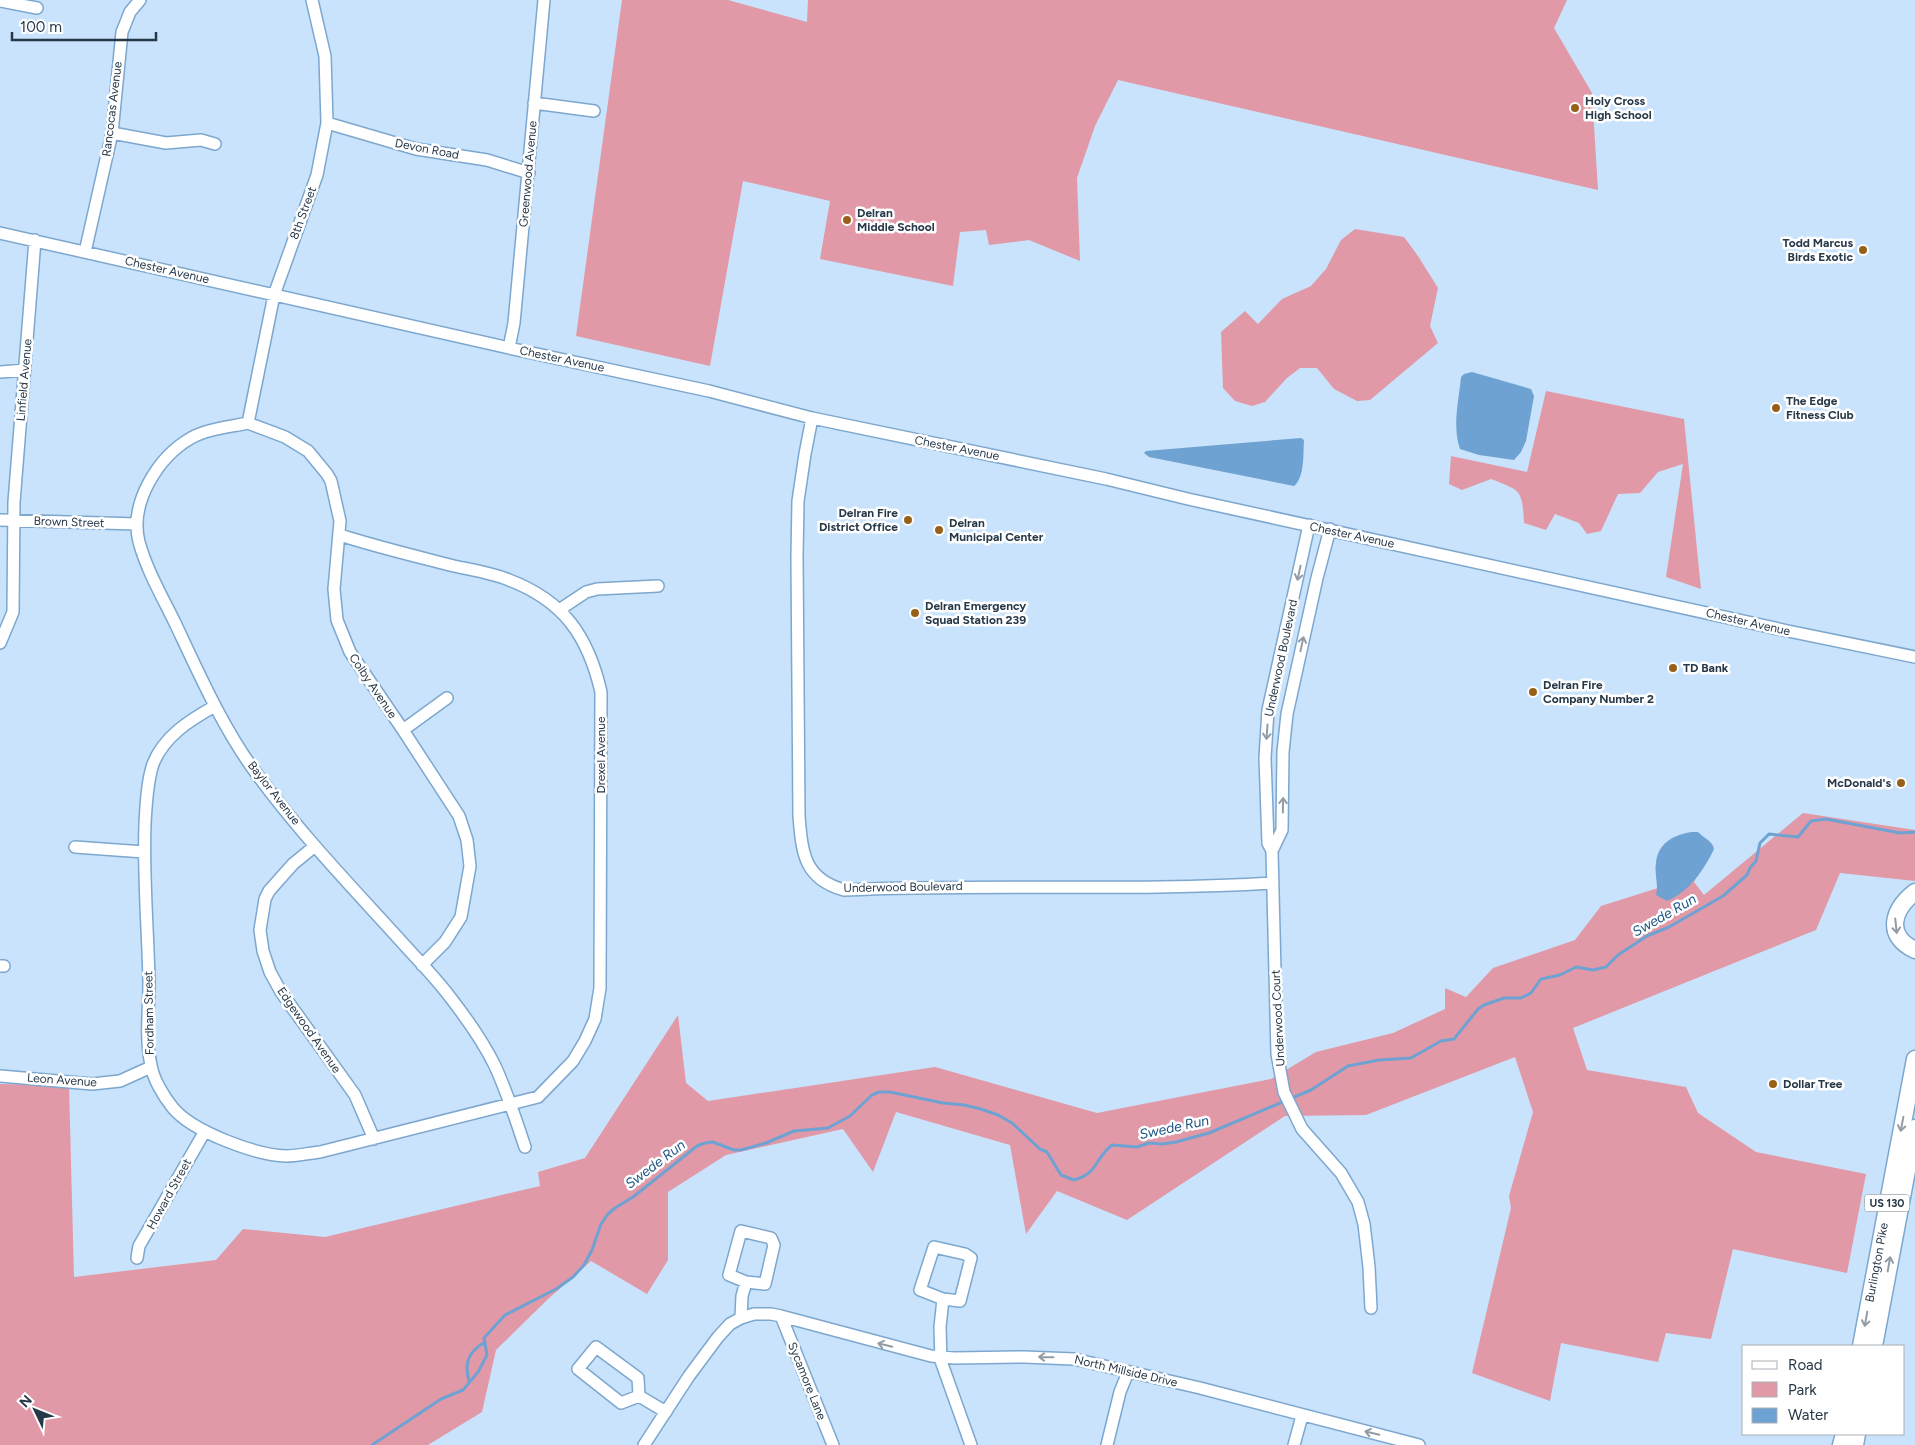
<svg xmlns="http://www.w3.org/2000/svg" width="1915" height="1445" font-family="Figtree,sans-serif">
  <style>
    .green { fill: #e299a7 }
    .water { fill: #6ea2d2 }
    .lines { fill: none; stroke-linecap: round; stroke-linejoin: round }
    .stream { stroke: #6ea2d2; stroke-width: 3 }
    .minor-casing { stroke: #7da7ce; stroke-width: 14 }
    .highway-casing { stroke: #7da7ce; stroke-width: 19 }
    .minor { stroke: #fff; stroke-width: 11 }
    .highway { stroke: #fff; stroke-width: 16 }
    .oneway { stroke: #939ca4 }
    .poi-dot { fill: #97601a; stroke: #fff; stroke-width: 2 }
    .labels { text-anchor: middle; stroke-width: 5; stroke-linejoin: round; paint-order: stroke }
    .shield { fill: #fff; stroke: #68747f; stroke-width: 1 }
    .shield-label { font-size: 11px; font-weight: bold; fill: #273848 }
    .poi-label { font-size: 12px; font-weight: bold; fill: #273848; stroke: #fff; text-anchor: start }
    .street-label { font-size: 12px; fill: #273848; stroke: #fff }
    .water-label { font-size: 14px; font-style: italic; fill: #1d5684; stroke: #fff }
  </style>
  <rect width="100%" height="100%" fill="#c8e3fb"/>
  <path class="green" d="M622,0H728L807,22L808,0H1567L1554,28L1592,93L1598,190L1118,80L1095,126L1077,178L1080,261L1029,240L989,245L986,230L960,232L953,286L820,259L830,201L743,181L710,366L576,336Z
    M1355,229L1404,237L1418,256L1438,288L1430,326L1438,343L1370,400L1357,401L1334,389L1317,368H1300L1287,378L1265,402L1252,406L1235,401L1223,388L1221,332L1245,311L1258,324L1282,299L1311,286L1326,269L1341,240Z
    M1546,391L1684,419L1701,589L1666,577L1683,464L1658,472L1640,493L1618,494L1601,531L1587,534L1579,523L1555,514L1546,530L1524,523C1522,490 1522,491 1491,479L1462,490L1449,484L1451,456L1527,472Z
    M1803,813L1915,830V881L1840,873L1816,930L1573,1028L1587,1070L1686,1087L1698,1113L1756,1152L1866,1174L1847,1273L1733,1249L1711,1339L1666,1333L1658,1362L1561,1343L1550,1401L1472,1373L1511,1208L1509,1196L1533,1112L1515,1057L1366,1115L1285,1116L1127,1220L1057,1191L1026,1234L1010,1145L896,1112L873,1172L843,1129L726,1155L668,1192V1260L647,1294L591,1261L547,1300L496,1350L482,1412L428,1445H0V1084L69,1085L74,1277L216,1260L243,1229L325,1237L540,1186L538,1172L585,1158L678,1015L686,1083L708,1101L935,1067L1097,1113L1271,1079L1316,1052L1393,1033L1445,1009V988L1466,997L1493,968L1575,940L1601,906L1658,888L1661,848L1713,845L1694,882L1704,895Z"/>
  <path class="water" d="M1472,372L1531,389L1534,396L1526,441L1521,452L1514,460L1479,455L1460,449C1452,426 1459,400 1461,377L1464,374Z
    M1301,438L1304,440C1303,453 1305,477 1294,486L1149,457L1144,453L1146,451Z
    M1692,832H1698C1704,839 1712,840 1714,849C1704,870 1689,892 1667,901L1656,895C1659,885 1654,874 1656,863C1658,843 1673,835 1692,832Z"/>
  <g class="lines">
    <path class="stream" d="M469,1381C464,1363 468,1352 485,1342
      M372,1445L441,1399L463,1390L478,1372L487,1355L484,1338L505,1315L556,1289L573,1277L584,1265L592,1250L601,1224L608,1214L615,1208L633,1197L697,1146L705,1143L713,1142L734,1150H741L766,1143L794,1131L828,1128L850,1116L872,1095L879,1092H890L943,1103L964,1105L981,1109L998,1115L1012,1123L1040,1149L1047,1152L1061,1175L1074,1180C1098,1174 1095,1158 1112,1145L1137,1147L1149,1143L1162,1144L1176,1142L1209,1133L1311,1090L1348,1066L1379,1060L1411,1058L1441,1041L1454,1039L1478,1009L1484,1005L1504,998H1521L1531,993L1541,979L1560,975L1576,967L1593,970L1606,967L1618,955L1647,936L1669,927L1723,896L1747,875L1750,868L1756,861L1760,843L1769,834L1798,837L1811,821L1826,819L1900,833L1915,832"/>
    <g class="minor-casing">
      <path id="minor" d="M0,1L37,8
        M534,103L594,111
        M327,123L416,149L487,160L529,173
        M112,133L166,143L201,140L215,144
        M0,233L509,348L709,391L812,418L1106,479L1188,499L1788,631L1915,657
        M85,252L112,133L122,32L130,12L140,0
        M509,348L514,323L544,0
        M0,372L25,370
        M812,418L805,454L798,501L797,557L799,816C802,853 804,879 844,890C987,883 1131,892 1273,883
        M248,423C229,427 207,429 191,438C158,457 129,503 139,542C147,571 163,598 176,625C200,676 223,728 256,773C299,832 350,885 399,939C416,958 435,977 450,997C467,1019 483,1041 495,1066C507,1092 516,1120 525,1147
        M248,423L285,437L308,451L327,474L331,481L340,521L334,589L337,620L350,652L403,730L459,816L467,840L470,866L461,917L445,942L422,965
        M248,423L274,295L317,175L327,123L325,56L312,0
        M0,520L137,524
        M1309,525L1268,710L1265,758L1268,843L1272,851L1277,1054L1284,1092L1302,1129L1341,1173L1358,1202L1364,1224L1369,1267L1371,1308
        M559,610L586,592L597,589L658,586
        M0,643L13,612L14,502L35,240
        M215,706C190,720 164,736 153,764C147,782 146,805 145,824C143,877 148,930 149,982C149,1010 145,1039 151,1065C153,1079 164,1097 173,1108C193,1132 256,1155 286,1156C297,1156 309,1153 320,1152L538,1097L573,1061L585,1041L595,1019L600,988L601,692C588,636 564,601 509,580C492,573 472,570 454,566C415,556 377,547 340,535
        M403,730L447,698
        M315,846L293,864L269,891L265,899L260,930L263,951L270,972L281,992L355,1095L374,1139
        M75,847L144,852
        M1272,851L1282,830L1283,752L1287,714L1317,578L1330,529
        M0,966H4
        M0,1076L92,1084L120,1081L151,1067
        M741,1231L771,1238L774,1245L765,1284L746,1282L729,1275Z
        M934,1247L965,1254L971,1258L960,1301L943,1299L920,1290Z
        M137,1258L139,1246L205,1131
        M943,1299L940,1327L941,1361L971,1445
        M781,1316L833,1445
        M741,1318L742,1296L746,1282
        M639,1396L621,1403L578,1369L596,1347L638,1378L639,1396L666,1412
        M644,1445L689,1376L718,1337L730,1324L741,1318L754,1314H771L781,1316L931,1356L954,1358L1024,1357L1074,1359L1200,1388L1419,1445
        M1107,1445L1120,1392L1128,1372
        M1294,1445L1302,1416"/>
    </g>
    <g class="highway-casing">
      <g id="highway">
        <path d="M1915,892C1892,910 1885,936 1915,950"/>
        <path id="s1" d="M1861,1346L1915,1059"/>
        <path d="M1874,1346L1915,1128"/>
        <path d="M1841,1445L1844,1434"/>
        <path d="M1855,1445L1857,1434"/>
      </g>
    </g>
    <use href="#minor" class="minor"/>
    <use href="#highway" class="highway"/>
  </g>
  <defs><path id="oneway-shaft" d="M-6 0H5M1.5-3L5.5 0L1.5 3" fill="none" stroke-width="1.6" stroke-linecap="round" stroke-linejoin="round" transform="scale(1.25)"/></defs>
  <g class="oneway">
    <use href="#oneway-shaft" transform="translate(1299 573) rotate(102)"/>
    <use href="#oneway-shaft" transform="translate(1302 644) rotate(-78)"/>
    <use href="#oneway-shaft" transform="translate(1267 732) rotate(94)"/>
    <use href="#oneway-shaft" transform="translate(1283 805) rotate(-89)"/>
    <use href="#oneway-shaft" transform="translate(1896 926) rotate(84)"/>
    <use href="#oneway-shaft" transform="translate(1902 1124) rotate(101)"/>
    <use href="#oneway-shaft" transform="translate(1889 1264) rotate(-80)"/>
    <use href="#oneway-shaft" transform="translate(1866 1319) rotate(100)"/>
    <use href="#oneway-shaft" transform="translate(885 1345) rotate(-166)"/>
    <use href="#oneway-shaft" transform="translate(1046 1357) rotate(-179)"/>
    <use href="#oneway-shaft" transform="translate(1372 1433) rotate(-167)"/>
  </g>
  <g class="poi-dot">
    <circle cx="1575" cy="108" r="5"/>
    <circle cx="847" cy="220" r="5"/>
    <circle cx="1863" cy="250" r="5"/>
    <circle cx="1776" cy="408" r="5"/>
    <circle cx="908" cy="520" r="5"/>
    <circle cx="939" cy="530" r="5"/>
    <circle cx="915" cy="613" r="5"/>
    <circle cx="1673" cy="668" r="5"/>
    <circle cx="1533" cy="692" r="5"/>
    <circle cx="1901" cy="783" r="5"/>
    <circle cx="1773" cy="1084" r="5"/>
  </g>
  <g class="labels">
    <rect class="shield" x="1864.5" y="1194.5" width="45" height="17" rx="4"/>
    <g class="shield-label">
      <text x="1887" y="1207">US 130</text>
    </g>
    <g class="poi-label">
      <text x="1585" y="105">Holy Cross<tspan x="1585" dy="14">High School</tspan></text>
      <text x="857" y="217">Delran<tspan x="857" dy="14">Middle School</tspan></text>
      <text x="1853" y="247" text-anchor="end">Todd Marcus<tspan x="1853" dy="14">Birds Exotic</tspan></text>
      <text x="1786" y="405">The Edge<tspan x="1786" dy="14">Fitness Club</tspan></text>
      <text x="898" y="517" text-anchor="end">Delran Fire<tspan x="898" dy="14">District Office</tspan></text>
      <text x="949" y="527">Delran<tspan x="949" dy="14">Municipal Center</tspan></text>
      <text x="925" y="610">Delran Emergency<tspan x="925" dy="14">Squad Station 239</tspan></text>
      <text x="1683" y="672">TD Bank</text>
      <text x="1543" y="689">Delran Fire<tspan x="1543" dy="14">Company Number 2</tspan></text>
      <text x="1891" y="787" text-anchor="end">McDonald's</text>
      <text x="1783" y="1088">Dollar Tree</text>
    </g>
    <g class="street-label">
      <text transform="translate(112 109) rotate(-83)" y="4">Rancocas Avenue</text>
      <text transform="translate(427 149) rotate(11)" y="4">Devon Road</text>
      <text transform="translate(528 174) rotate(-85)" y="4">Greenwood Avenue</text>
      <text transform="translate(303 213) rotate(-70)" y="4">8th Street</text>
      <text transform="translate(167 270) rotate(13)" y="4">Chester Avenue</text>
      <text transform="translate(562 359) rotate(12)" y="4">Chester Avenue</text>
      <text transform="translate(24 380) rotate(-85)" y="4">Linfield Avenue</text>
      <text transform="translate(957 448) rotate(11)" y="4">Chester Avenue</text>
      <text transform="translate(69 522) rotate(2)" y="4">Brown Street</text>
      <text transform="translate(1352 535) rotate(12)" y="4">Chester Avenue</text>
      <text transform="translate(1748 622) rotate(13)" y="4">Chester Avenue</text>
      <text transform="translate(1281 658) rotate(-78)" y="4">Underwood Boulevard</text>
      <text transform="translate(373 686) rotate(56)" y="4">Colby Avenue</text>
      <text transform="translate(601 755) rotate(-90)" y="4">Drexel Avenue</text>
      <text transform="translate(274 793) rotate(52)" y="4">Baylor Avenue</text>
      <text transform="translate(903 887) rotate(-1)" y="4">Underwood Boulevard</text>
      <text transform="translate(149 1013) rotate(-91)" y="4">Fordham Street</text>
      <text transform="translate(1278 1018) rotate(-93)" y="4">Underwood Court</text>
      <text transform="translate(309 1030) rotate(55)" y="4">Edgewood Avenue</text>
      <text transform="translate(62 1080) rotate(4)" y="4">Leon Avenue</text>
      <text transform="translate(169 1194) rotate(-61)" y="4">Howard Street</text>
      <text dy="4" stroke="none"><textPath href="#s1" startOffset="85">Burlington Pike</textPath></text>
      <text transform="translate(1126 1371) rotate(13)" y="4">North Millside Drive</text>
      <text transform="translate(807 1381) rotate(68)" y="4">Sycamore Lane</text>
    </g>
    <g class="water-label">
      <text transform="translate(1664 915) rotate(-30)" y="5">Swede Run</text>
      <text transform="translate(1174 1127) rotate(-12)" y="5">Swede Run</text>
      <text transform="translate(655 1164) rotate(-37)" y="5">Swede Run</text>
    </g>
  </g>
  <rect x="1742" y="1345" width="162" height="90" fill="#ffffff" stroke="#a9afb6"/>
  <rect x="1752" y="1361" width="25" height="8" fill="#ffffff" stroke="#a9afb6"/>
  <text x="1788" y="1370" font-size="15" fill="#273848">Road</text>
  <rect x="1752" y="1382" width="25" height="15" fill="#e299a7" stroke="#a9afb6"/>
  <text x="1788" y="1395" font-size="15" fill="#273848">Park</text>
  <rect x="1752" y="1408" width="25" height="15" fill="#6ea2d2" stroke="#a9afb6"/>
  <text x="1788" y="1420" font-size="15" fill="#273848">Water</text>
  <g transform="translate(35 1410) rotate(313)" stroke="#ffffff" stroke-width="4" paint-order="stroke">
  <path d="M0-4L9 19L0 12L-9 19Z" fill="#273848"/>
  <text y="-8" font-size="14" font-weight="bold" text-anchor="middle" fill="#273848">N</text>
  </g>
  <path d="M12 32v8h144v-8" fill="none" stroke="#273848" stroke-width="2.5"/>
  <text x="20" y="32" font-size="15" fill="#273848" stroke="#ffffff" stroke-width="4" paint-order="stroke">100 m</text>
</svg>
